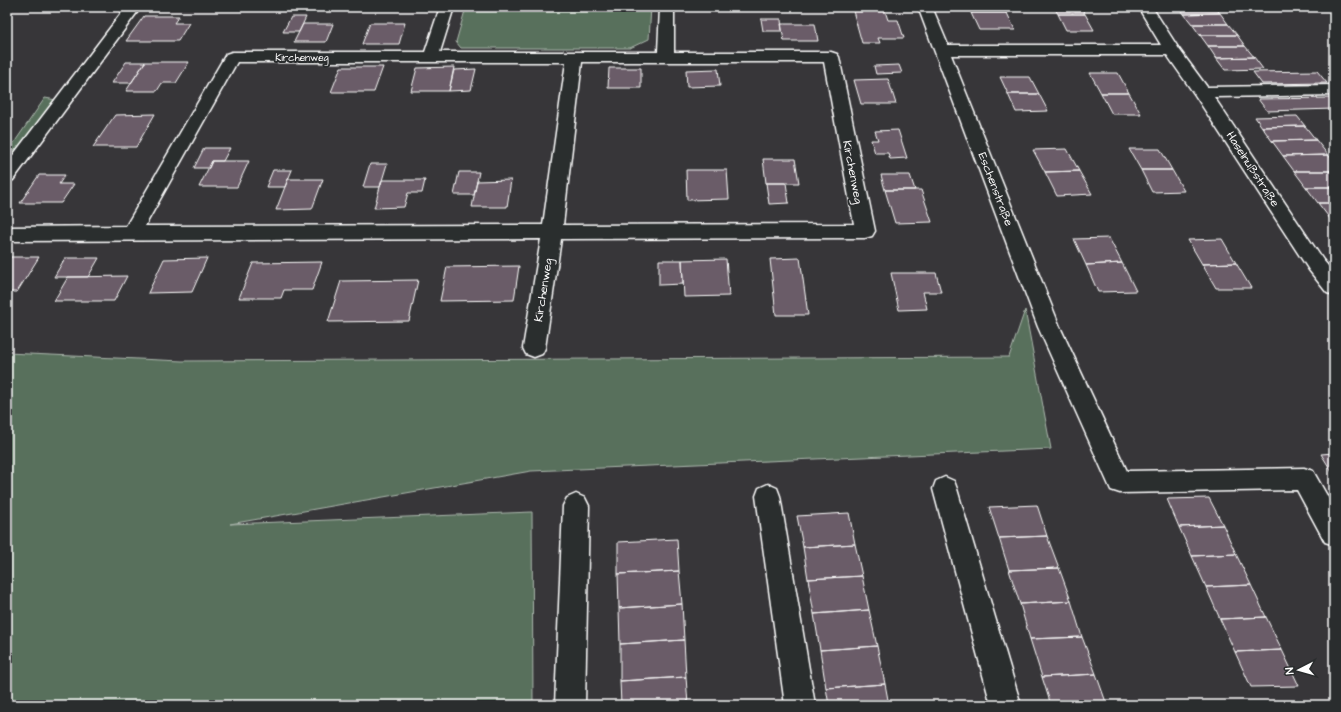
<svg xmlns="http://www.w3.org/2000/svg" width="1341" height="712" font-family="'Architects Daughter',sans-serif">
  <style>
    .green { fill: #59705c; stroke: #acb8ae }
    .building { fill: #6b5c67; stroke: #fff }
    .lines { fill: none; stroke-linecap: round; stroke-linejoin: round }
    .minor-casing { stroke: #fff; stroke-width: 3 }
    .minor { fill: #2a2d2e; fill-rule: evenodd }
    .labels { text-anchor: middle; stroke-width: 4; stroke-linejoin: round; paint-order: stroke }
    .far-street-label { font-size: 10px; fill: #fff; stroke: #2a2d2e }
    .street-label { font-size: 12px; fill: #fff; stroke: #2a2d2e }
  </style>
  <rect width="100%" height="100%" fill="#373639"/>
  <filter id="ink" filterUnits="userSpaceOnUse"><feTurbulence type="fractalNoise" baseFrequency=".025" numOctaves="2"/><feDisplacementMap in="SourceGraphic" scale="8" xChannelSelector="R" yChannelSelector="G"/><feConvolveMatrix kernelMatrix="1 2 1 2 8 2 1 2 1" color-interpolation-filters="sRGB"/></filter>
  <g filter="url(#ink)">
    <path class="green" d="M466,7H651L649,39L630,48H461L456,42Z
      M45,98L62,101L7,184V153Z
      M1025,310L1051,449L531,471L230,524L532,512L533,705H7V353L182,361L1009,357Z"/>
    <path class="building" d="M969,7H1004L1007,13H971Z
      M1054,7H1081L1085,14H1058Z
      M1179,7H1215L1220,13L1184,14Z
      M853,11H885L888,20H898L904,38H878L880,43H862Z
      M971,13H1007L1015,30H979Z
      M1220,13L1228,24H1192L1184,14Z
      M1058,14H1085L1094,30H1066Z
      M144,16H179L174,23H189L178,41H126Z
      M291,17H306L299,32H283Z
      M761,19H781L782,31H763Z
      M370,23H405L399,44H362Z
      M303,24H333L326,42H294Z
      M781,24H815L818,41H784Z
      M1192,24H1228L1237,35H1200Z
      M1200,35H1237L1245,46H1208Z
      M1208,46H1245L1254,57L1216,58Z
      M1254,57L1263,69L1225,70L1216,58Z
      M126,62H145L131,83H112Z
      M145,62H189L176,83H162L157,91H126Z
      M899,65L902,73L876,74L874,66Z
      M341,67H383L374,92H331Z
      M454,67L449,91H411L417,68Z
      M609,68H641V88H608Z
      M476,69L471,90L449,91L454,70Z
      M718,69L720,86L687,87L686,70Z
      M1317,71L1327,83L1262,84L1253,72Z
      M1090,73H1118L1129,93H1101Z
      M1000,77H1030L1039,94H1008Z
      M888,79L896,104H861L854,80Z
      M1101,93H1129L1141,114H1112Z
      M1008,94H1039L1048,111L1016,112Z
      M1334,98V109L1267,111L1258,99Z
      M155,114L136,147H93L115,115Z
      M1297,116L1305,126L1262,127L1255,117Z
      M1305,126L1316,140L1272,141L1262,127Z
      M898,130L907,158L890,159L888,153H875L871,140H878L875,131Z
      M1316,140L1328,155L1283,156L1272,141Z
      M204,148H230L223,161H212L209,168H194Z
      M1067,149L1079,171L1045,172L1033,150Z
      M1129,149H1160L1172,170H1141Z
      M1328,155L1334,162V171H1294L1283,156Z
      M763,159H795L799,183H766Z
      M212,161H249L237,187H199Z
      M370,164H387L380,187H363Z
      M273,170H292L285,187H266Z
      M686,170H727L729,199L687,200Z
      M1141,170H1172L1184,191L1152,192Z
      M1079,171L1092,194L1057,196L1045,172Z
      M1294,171H1334V187H1306Z
      M459,172H479L474,195H454Z
      M39,175H65L59,184H74L61,203H20Z
      M881,175H910L915,190H885Z
      M288,179H323L312,209L276,210Z
      M382,180H425L422,193H408L404,207L374,208Z
      M511,180L507,207H472L477,181Z
      M766,183H786L789,203L769,204Z
      M1306,187H1334V203H1318Z
      M885,190H921L932,222L895,223Z
      M1318,203H1334V220H1331Z
      M1109,238L1122,263L1086,265L1074,239Z
      M1222,239L1236,263L1202,264L1188,240Z
      M7,257H39L17,292H7Z
      M65,258H99L88,277H54Z
      M207,258L192,292L148,293L164,259Z
      M800,258L808,315H776L770,259Z
      M726,259L729,296L684,297L682,260Z
      M659,260H682L683,284L659,285Z
      M322,262L312,290H284L281,298H239L253,263Z
      M1122,263L1136,291L1098,292L1086,265Z
      M1236,263L1251,288H1216L1202,264Z
      M519,266L514,300L440,301L447,267Z
      M891,273H936L941,292H923L927,309L899,310Z
      M127,276L114,301H54L68,277Z
      M418,280L409,321L328,322L341,281Z
      M1334,453V475L1321,454Z
      M1209,498L1223,525L1179,527L1167,499Z
      M1037,505L1047,536L999,538L989,507Z
      M849,513L855,544L803,547L797,516Z
      M1223,525L1236,554L1192,556L1179,527Z
      M1047,536L1059,568L1009,570L999,538Z
      M677,539L679,571L618,574V542Z
      M855,544L862,576L808,579L803,547Z
      M1236,554L1251,585L1206,587L1192,556Z
      M1059,568L1071,601L1020,604L1009,570Z
      M679,571L682,604L619,608L618,574Z
      M862,576L869,610L814,614L808,579Z
      M1251,585L1266,617L1220,619L1206,587Z
      M1071,601L1082,637L1030,639L1020,604Z
      M682,604L684,640L620,644L619,608Z
      M869,610L877,646L820,650L814,614Z
      M1266,617L1282,650L1235,652L1220,619Z
      M1082,637L1096,674L1042,677L1030,639Z
      M684,640L686,677L620,681V644Z
      M877,646L885,684L826,688L820,650Z
      M1282,650L1299,686L1251,687L1235,652Z
      M1096,674L1107,705H1051L1042,677Z
      M686,677L688,705H621L620,681Z
      M885,684L889,705H829L826,688Z"/>
    <g class="lines">
      <g class="minor-casing">
        <path id="minor" d="M126,7H141L13,180L7,182V163Z
          M440,7H454L440,52H658L660,7H674V52H831L837,54L839,57L875,231L872,236L865,238L561,239L545,348L542,354L534,357L526,354L523,348L541,239L7,241V227L126,226L226,54L232,52H425ZM237,62H566L543,225L145,226ZM582,62H824L854,224L563,225Z
          M918,7H932L948,45H1161L1138,7H1152L1179,49L1207,87L1334,85V95L1214,97L1323,260L1334,273V295L1327,293L1309,270L1195,95L1167,55H951L1060,327L1127,471L1304,468L1313,471L1334,508V545L1325,542L1297,490L1120,493L1111,490L1038,327Z
          M945,477L954,481L957,489L1021,705H991L933,489L936,481Z
          M768,484L777,488L780,496L815,705H785L756,496L759,488Z
          M576,494L585,498L589,506L585,705H555L563,506L567,498Z"/>
      </g>
      <use href="#minor" class="minor"/>
    </g>
  </g>
  <g class="labels">
    <g class="far-street-label">
      <text x="302" y="61">Kirchenweg</text>
    </g>
    <g class="street-label">
      <text transform="translate(1253 169) rotate(57)" y="4">Haselnußstraße</text>
      <text transform="translate(853 172) rotate(79)" y="4">Kirchenweg</text>
      <text transform="translate(996 189) rotate(69)" y="4">Eschenstraße</text>
      <text transform="translate(543 290) rotate(-81)" y="4">Kirchenweg</text>
    </g>
  </g>
  <rect width="1341" height="712" fill="none" stroke="#2a2d2e" stroke-width="24"/>
  <rect x="12" y="12" width="1317" height="688" fill="none" stroke="#fff" stroke-width="1.5" filter="url(#ink)"/>
  <g transform="translate(1299 670) rotate(264)" stroke="#2a2d2e" stroke-width="3" paint-order="stroke">
  <path d="M0-3L7 15L0 10L-7 15Z" fill="#ffffff"/>
  <text y="-6" font-size="11" font-weight="bold" text-anchor="middle" fill="#ffffff">N</text>
  </g>
</svg>
